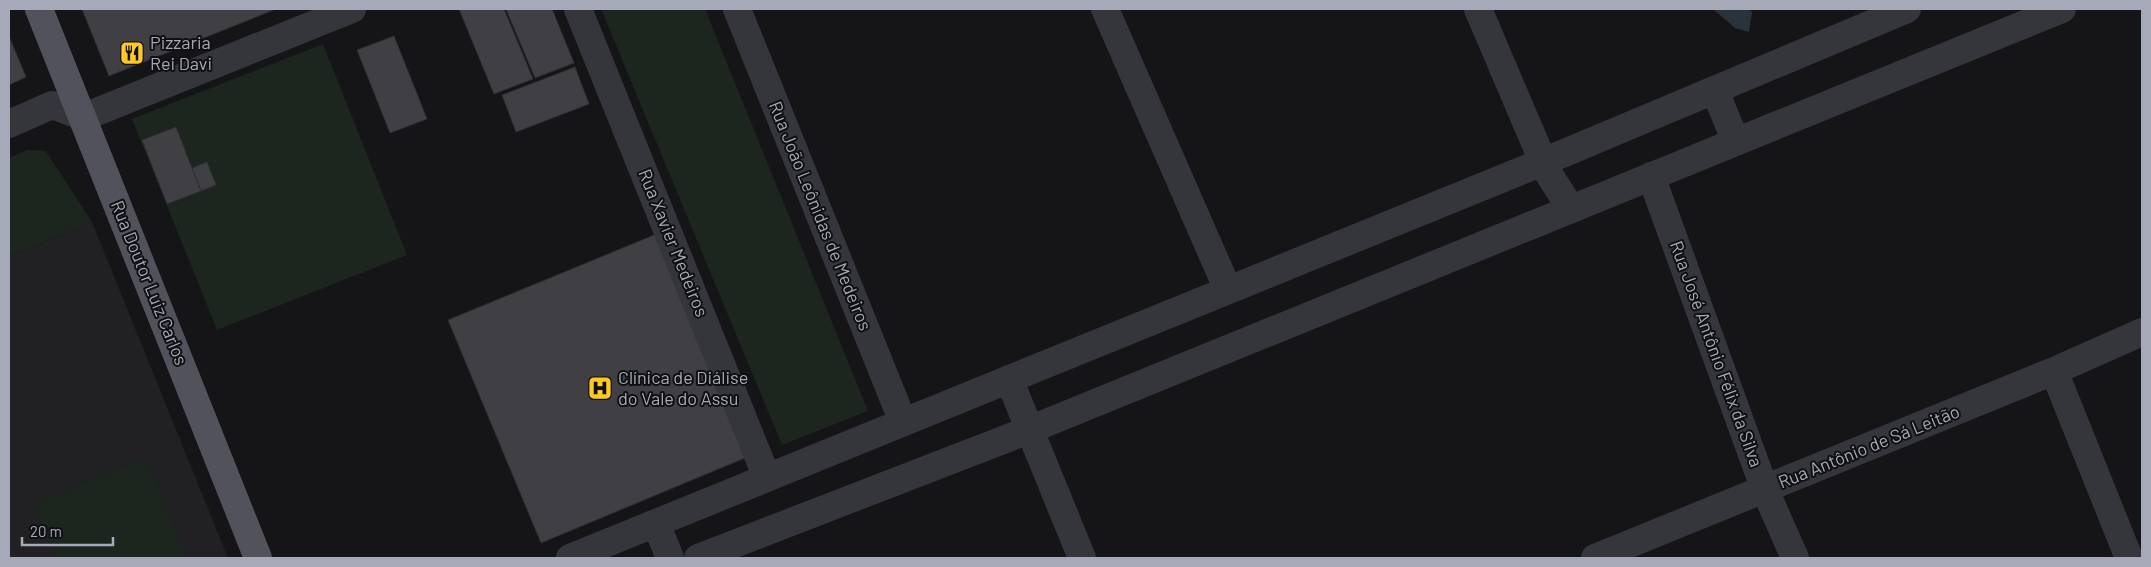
<svg xmlns="http://www.w3.org/2000/svg" width="2151" height="567" font-family="Barlow,sans-serif">
  <style>
    .built { fill: #212124 }
    .green { fill: #1c251e }
    .water { fill: #2a323c }
    .building { fill: #3f3f44; stroke: #2f2f33 }
    .lines { fill: none; stroke-linecap: round; stroke-linejoin: round }
    .street { stroke: #35363c; stroke-width: 28 }
    .primary { stroke: #51525b; stroke-width: 28 }
    .labels { text-anchor: middle; stroke-width: 4; stroke-linejoin: round; paint-order: stroke }
    .poi-label { font-size: 18px; fill: #a6aab8; stroke: #101012; text-anchor: start }
    .street-label { font-size: 18px; fill: #a6aab8; stroke: #101012 }
  </style>
  <rect width="100%" height="100%" fill="#151517"/>
  <path class="built" d="M92,222L228,558H9V256Z"/>
  <path class="green" d="M601,9H705L868,411L782,445Z
    M323,44L407,255L217,330L132,119Z
    M27,150L46,151L92,222L9,256V158Z
    M146,458L187,558H56L34,503Z"/>
  <path class="water" d="M1713,9H1748L1752,12L1749,32L1735,28Z"/>
  <path class="building" d="M82,9H276L109,76Z
    M459,9H504L533,79L494,94Z
    M506,9H552L574,63L535,78Z
    M9,36L26,77L9,85Z
    M394,36L427,119L390,133L357,50Z
    M575,67L589,104L516,132L502,95Z
    M176,127L201,191L167,204L142,140Z
    M207,162L216,185L201,191L192,168Z
    M659,233L752,455L541,543L448,320Z"/>
  <g class="lines">
    <path class="street" d="M578,9L767,478
      M737,9L903,422
      M1105,9L1228,290
      M1478,9L1547,171L1571,209
      M1715,91L1736,142
      M9,124L52,105L84,117L352,9
      M1651,176L1765,490L1795,558
      M2054,371L2129,558
      M1009,379L1082,558
      M656,523L670,558
      M570,558L1543,162L1907,9
      M698,558L1029,430L2062,9
      M1595,558L2054,371L2142,332"/>
    <path class="primary" d="M39,9L258,558"/>
  </g>
  <defs>
    <g id="restaurant-square" transform="scale(1.25)"><rect x="-9" y="-9" width="18" height="18" rx="4" fill="#fec925" stroke="#101012"/><path d="M-5-6h1v4h1v-4h1v4h1v-4h1v5L-1.5 .5V6h-2V.5L-5-1ZM5-6V6H3V1.5H1.5Q1.5-4 5-6Z" fill="#111"/></g>
    <g id="hospital-square" transform="scale(1.25)"><rect x="-9" y="-9" width="18" height="18" rx="4" fill="#fec925" stroke="#101012"/><path d="M-5-5h3v3.5h4V-5h3V5h-3V1.5h-4V5h-3Z" fill="#111"/></g>
  </defs>
  <g fill-rule="evenodd">
    <use href="#restaurant-square" x="132" y="53"/>
    <use href="#hospital-square" x="600" y="388"/>
  </g>
  <g class="labels">
    <g class="poi-label">
      <text x="150" y="49">Pizzaria<tspan x="150" dy="21">Rei Davi</tspan></text>
      <text x="618" y="384">Clínica de Diálise<tspan x="618" dy="21">do Vale do Assu</tspan></text>
    </g>
    <g class="street-label">
      <text transform="translate(820 216) rotate(68)" y="6">Rua João Leônidas de Medeiros</text>
      <text transform="translate(673 243) rotate(68)" y="6">Rua Xavier Medeiros</text>
      <text transform="translate(149 283) rotate(68)" y="6">Rua Doutor Luiz Carlos</text>
      <text transform="translate(1716 354) rotate(70)" y="6">Rua José Antônio Félix da Silva</text>
      <text transform="translate(1869 447) rotate(-22)" y="6">Rua Antônio de Sá Leitão</text>
    </g>
  </g>
  <rect width="2151" height="567" fill="none" stroke="#a6aab8" stroke-width="20"/>
  <path d="M22 537v8h91v-8" fill="none" stroke="#a6aab8" stroke-width="2.5"/>
  <text x="30" y="537" font-size="15" fill="#a6aab8" stroke="#101012" stroke-width="4" paint-order="stroke">20 m</text>
</svg>
